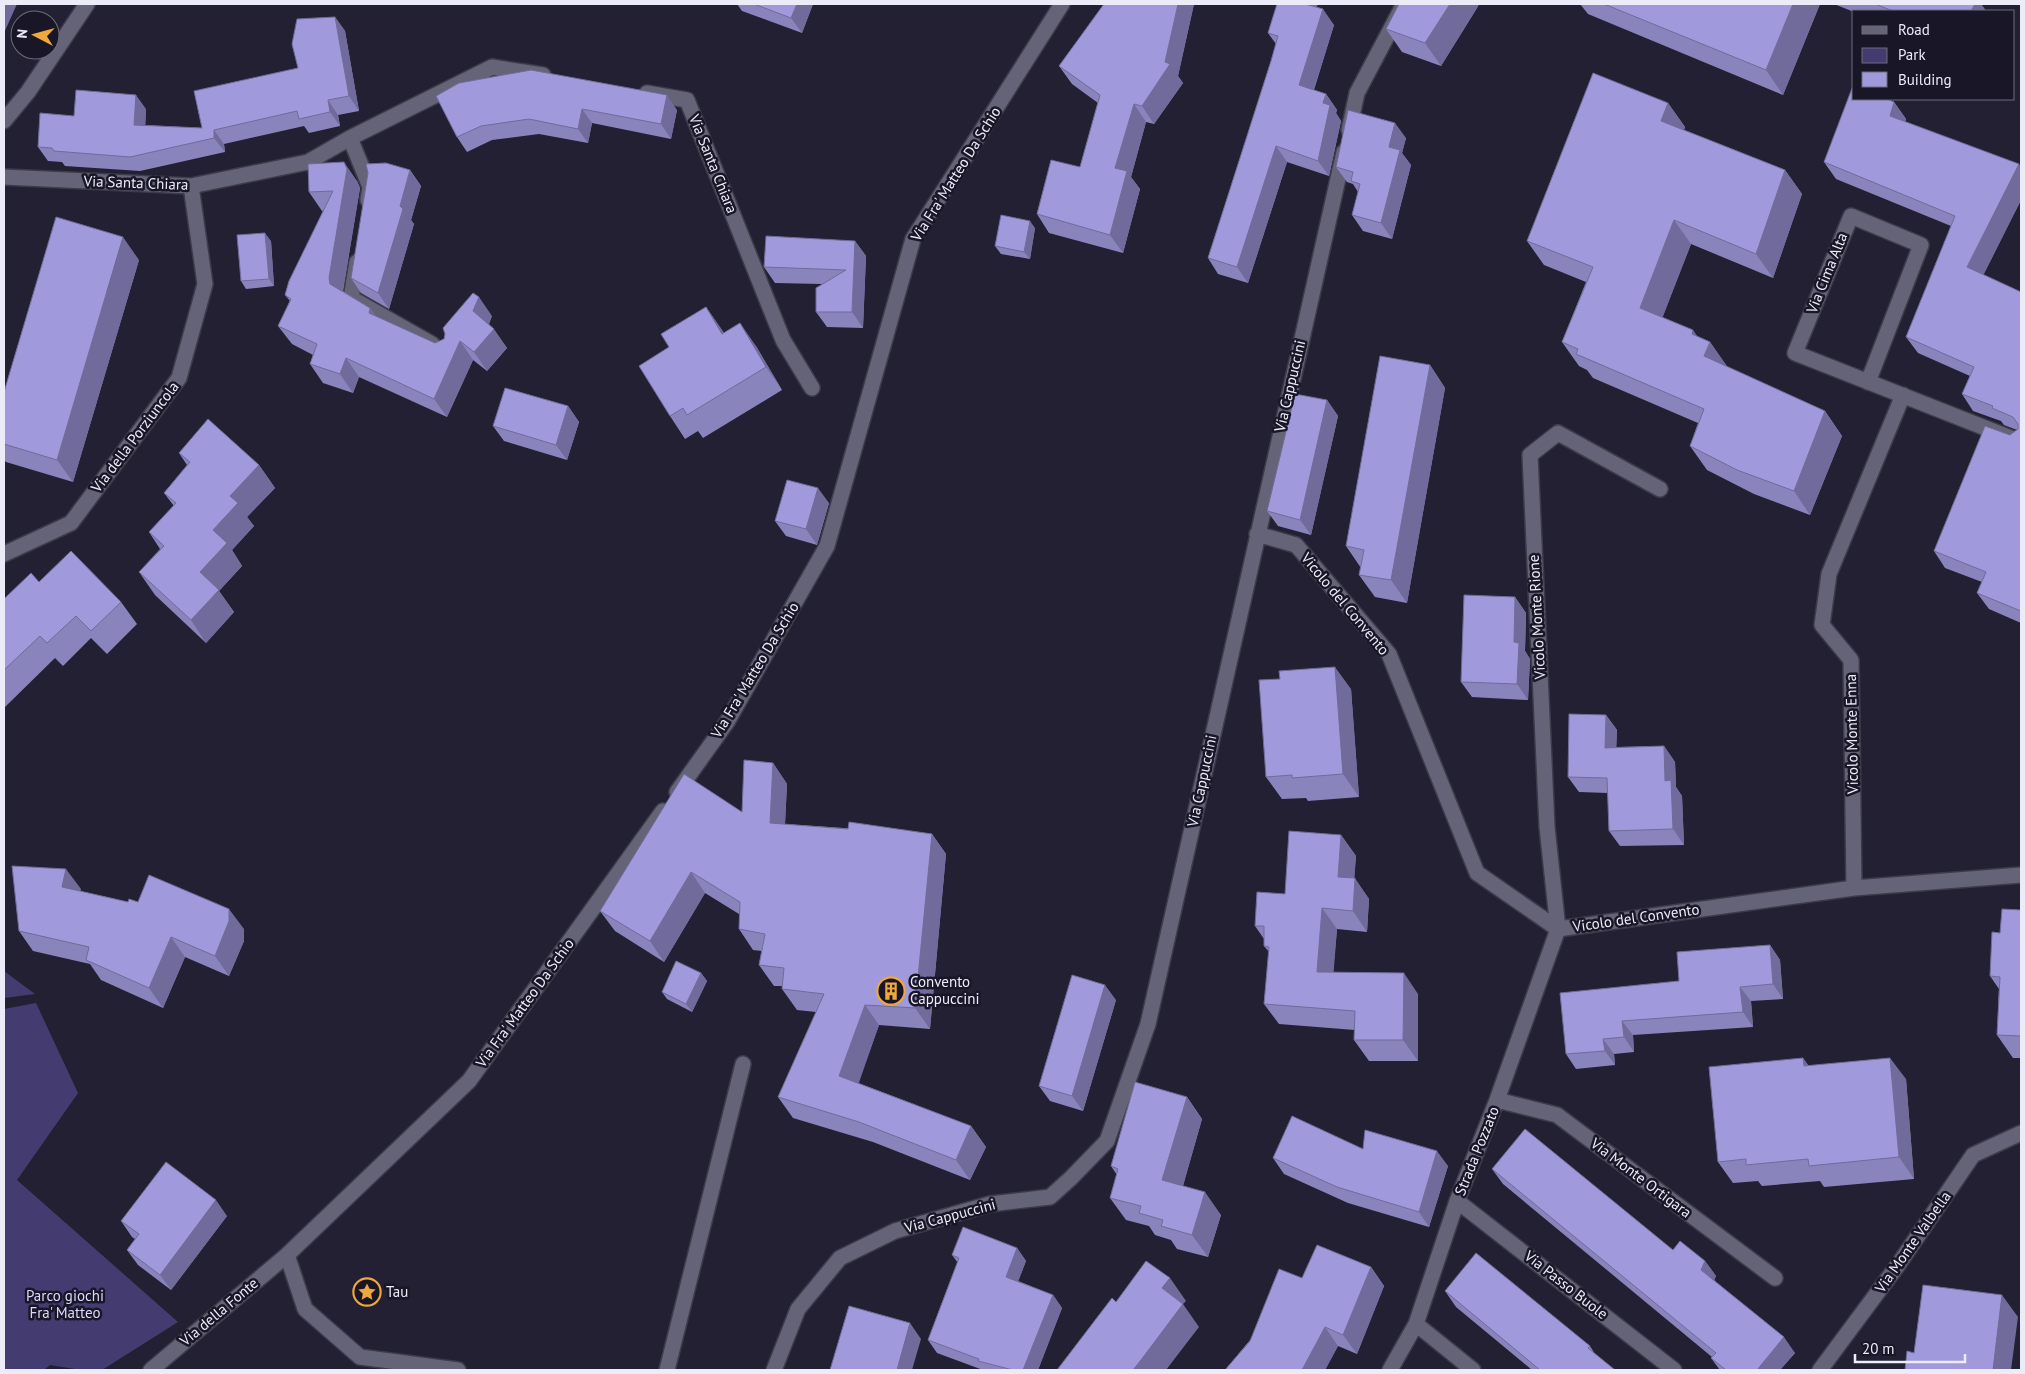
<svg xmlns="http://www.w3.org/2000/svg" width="2025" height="1374" font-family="'PT Sans',sans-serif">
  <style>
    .park { fill: #443c70 }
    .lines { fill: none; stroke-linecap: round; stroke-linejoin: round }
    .lane-casing { stroke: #3d3b4a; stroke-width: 18 }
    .street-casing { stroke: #3d3b4a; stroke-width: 18 }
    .secondary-casing { stroke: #3d3b4a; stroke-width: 18 }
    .lane { stroke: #656378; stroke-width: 15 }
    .street { stroke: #656378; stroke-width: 15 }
    .secondary { stroke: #656378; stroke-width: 15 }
    .wall { fill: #8a84bd }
    .shaded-wall { fill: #706b9a }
    .building { fill: #a099dc; stroke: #706b9a }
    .labels { text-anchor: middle; stroke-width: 5; stroke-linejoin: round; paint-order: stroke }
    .street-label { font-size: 15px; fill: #ececf8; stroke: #191628 }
    .poi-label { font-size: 15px; fill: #ececf8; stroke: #191628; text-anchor: start }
    .park-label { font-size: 15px; fill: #dad7fc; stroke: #191628 }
  </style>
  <rect width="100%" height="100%" fill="#222032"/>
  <path class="park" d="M4,971L35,994L4,998Z
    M36,1003L78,1093L17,1180L178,1322L102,1370H81L50,1365L44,1370H4V1009Z"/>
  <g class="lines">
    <g class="lane-casing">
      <path id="lane" d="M667,1370L743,1064"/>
    </g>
    <g class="street-casing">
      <path id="street" d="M647,93L687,100L783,340L812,388
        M1349,130L1357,93L1404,4
        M350,138L370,187L368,200
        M4,177L191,186L308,162L350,138L492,67L543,75
        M357,262L351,298L432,344
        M1868,382L1921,245L1851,216L1795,353C1870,383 1946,412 2021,442
        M1257,534L1296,545L1389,654L1477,873L1558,929L1854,888L2021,875
        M4,554L71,523L179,378L205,284L191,186
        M677,792L727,722L827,546L913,239L1062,4
        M1854,888L1851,660L1822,625L1829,574L1903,395
        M1497,1100L1557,1115L1775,1278
        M1457,1201L1674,1370
        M287,1255L305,1309L360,1357L458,1370
        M1416,1324L1473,1370
        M151,1370L287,1255L469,1081L663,811
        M774,1370L798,1309L840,1258L895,1231L990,1204L1050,1197L1071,1178L1107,1141L1148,1024L1344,152
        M1390,1370L1416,1324L1457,1201L1497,1100L1558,929L1547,827L1530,455L1558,433L1660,489
        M1820,1370L1898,1265L1973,1155L2021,1133"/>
    </g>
    <g class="secondary-casing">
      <path id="secondary" d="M4,121L28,92L87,4"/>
    </g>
    <use href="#lane" class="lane"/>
    <use href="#street" class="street"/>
    <use href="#secondary" class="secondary"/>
  </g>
  <path class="wall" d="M737,4H813L802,33L742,11Z
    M1104,4H1194L1178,76L1183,83L1154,124L1146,122L1131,177L1140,189L1123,253L1049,233L1037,214L1080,167L1098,103L1072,84L1059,66Z
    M1277,4H1318L1316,7L1334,25L1314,90L1326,94L1337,110L1336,113L1341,121L1329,176L1287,162L1248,283L1218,274L1208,258L1271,61L1276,44L1268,33Z
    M1399,4H1479L1477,8L1441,66L1402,52L1386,29Z
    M1580,4H1820L1783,95L1588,14Z
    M1834,4H1981L1986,11H1854V12Z
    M335,17L345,31L359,111L338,115L340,126L309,133L304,126L224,144L225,152L140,171L65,166L62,162L48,161L38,147L74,116L146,109L145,125L202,128L298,68Z
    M436,96L677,110L671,139L592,123L588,143L539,134L492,140L467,152L457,137Z
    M1894,102L1906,119L1905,122L2021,167V200L1983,275L2021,292V623L1989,609L1977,593L1982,582L1945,568L1934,551L2010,435L2017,430L2004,425L2001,421L1973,411L1962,394L1970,376L1918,353L1906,337L1951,226L1836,179L1824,162Z
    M1668,103L1685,127L1684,130L1785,170L1802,194L1773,278L1691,244L1662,318L1697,336L1710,342L1727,367L1825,411L1842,436L1810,515L1754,494L1707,470L1690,446L1698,423L1593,378L1587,370L1579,366L1562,342L1586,282L1544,265L1527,241Z
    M1406,138L1402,153L1411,165L1392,239L1363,231L1352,215L1358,192L1353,184L1347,182L1336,167Z
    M410,170L421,186L411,220L414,224L389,309L361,293L351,278Z
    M357,181L360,188L343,291L370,308L376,317L435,343L492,316L489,324L507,348L487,371L473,360L447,417L359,377L353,393L323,383L310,364L313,355L292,344L278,326L290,301L285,295L323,211H322L309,192Z
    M1035,228L1030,259L1001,254L995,246Z
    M271,241L274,286L246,289L241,281Z
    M855,241L866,256L863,328L827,327L816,312L822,284L775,283L764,267Z
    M139,260L73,482L6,462L4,460V392Z
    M706,307L724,333L756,346L782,390L703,438L698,431L685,439L670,416L669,347Z
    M1430,365L1445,388L1407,603L1375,597L1359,575L1361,568L1346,546Z
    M1327,400L1338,416L1311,535L1278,526L1267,511Z
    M568,406L579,422L567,460L504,441L493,426Z
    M179,453L259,465L275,488L247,517L254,526L232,550L242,566L219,591L234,612L206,643L155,595L139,572L160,549L149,532L174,506L164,493L187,465Z
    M829,503L817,545L786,536L775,521Z
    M4,597L5,598L121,602L137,624L107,654L91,638L63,666L55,658L4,708Z
    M1515,597L1526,613L1525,651L1530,659L1528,700L1472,697L1461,682Z
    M1351,689L1359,797L1308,801L1306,798L1282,799L1266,777Z
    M1606,715L1617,730L1616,747L1664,746L1675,762L1676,787L1682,796L1684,845L1620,846L1609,831L1608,793L1579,792L1568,777Z
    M773,763L787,784L785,824L932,834L946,854L930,1029L879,1025L858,1083L971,1126L986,1147L970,1180L873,1142L793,1118L778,1097L816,1012L797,1010L782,989V986H774L759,965L762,951L753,950L739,929V914L705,893L664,962L615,931L600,911L742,812Z
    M1341,835L1356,856L1354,878L1369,899L1367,932L1337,929L1333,972L1418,994V1061H1369L1354,1040L1355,1030L1279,1024L1264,1004L1269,952L1264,946V939L1255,926Z
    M81,889L80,891L128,902H138L244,929V941L229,976L185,957L163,1008L101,980L90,964L33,951L19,931Z
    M2021,910V1058H2013L1997,1035L1999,989L1990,976Z
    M1770,945L1780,960L1783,999L1751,1001L1753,1027L1633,1035L1634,1052L1614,1054L1615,1065L1576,1069L1566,1054L1679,981Z
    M701,973L707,981L692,1012L667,999L662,992Z
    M1116,1000L1083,1111L1050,1101L1039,1086Z
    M1803,1058L1808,1065L1906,1079L1914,1179L1824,1187L1820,1181L1762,1186L1758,1181L1733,1183L1718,1162Z
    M1187,1097L1202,1119L1183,1186L1221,1215L1208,1257L1177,1249L1171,1240L1155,1235L1149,1226L1126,1220L1110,1198L1117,1175L1111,1166Z
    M1363,1149L1448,1166L1429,1227L1348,1203L1284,1174L1273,1158Z
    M1492,1169L1673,1250L1705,1261L1716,1276L1714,1280L1795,1353L1780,1370H1720L1711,1358L1712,1357L1503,1184Z
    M227,1216L171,1290L138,1265L127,1250L135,1239L132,1237L121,1221Z
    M1017,1248L1026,1261L1018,1281L1053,1295L1062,1308L1038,1370H983L937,1353L928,1340L958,1263L952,1255Z
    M1371,1267L1384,1286L1357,1354L1338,1346L1325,1370H1225L1302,1278Z
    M1445,1291L1590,1346L1595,1354L1615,1370H1532L1456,1307Z"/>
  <path class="shaded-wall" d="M4,4H17L4,33Z
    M797,4H813L802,33L791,18Z
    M1178,4H1194L1178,76L1183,83L1154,124L1142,106L1165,62Z
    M1307,4H1318L1314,14Z
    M1450,4H1479L1477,8L1441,66L1425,43Z
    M1793,4H1820L1783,95L1766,70Z
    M1975,4H1981L1986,11H1971Z
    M1323,9L1334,25L1310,101L1299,85Z
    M335,17L345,31L359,111L349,96Z
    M1326,94L1337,110L1336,113L1341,121L1329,176L1318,161L1323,103Z
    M136,95L146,109L145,139L134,125Z
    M667,95L677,110L671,139L661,124Z
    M328,100L338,115L340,126L330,112Z
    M1894,102L1906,119L1902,133L1890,116Z
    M1668,103L1685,127L1678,145L1661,121Z
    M1134,104L1146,122L1131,177L1140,189L1123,253L1110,235L1115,168Z
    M582,109L592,123L588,143L578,129Z
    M1395,123L1406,138L1402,153L1411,165L1392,239L1381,223L1389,147Z
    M214,130L224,144L225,152L214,138Z
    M1276,146L1287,162L1248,283L1237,267Z
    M344,162L357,181L360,188L342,296L330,284L329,278Z
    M2019,164L2021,167V200L1979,284L1967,267Z
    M410,170L421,186L411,220L414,224L389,309L378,293L400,206Z
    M1785,170L1802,194L1773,278L1756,254Z
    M1674,220L1691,244L1657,332L1640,308Z
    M1030,221L1035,228L1030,259L1024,252Z
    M265,233L271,241L274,286L269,279Z
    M123,237L139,260L73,482L57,460Z
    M855,241L866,256L863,328L852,312Z
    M479,297L492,316L486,330L473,311Z
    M706,307L722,330L738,357L722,334Z
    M370,308L384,327L369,313Z
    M740,323L756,346L782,390L766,367Z
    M494,329L507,348L487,371L474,352Z
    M1693,330L1707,350L1710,342L1727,366L1721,380L1704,356L1692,334Z
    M460,341L473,360L447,417L434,399Z
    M346,358L359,377L353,393L340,374Z
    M1430,365L1445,388L1407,603L1391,580Z
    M1327,400L1338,416L1311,535L1300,520Z
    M568,406L579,422L567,460L556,445Z
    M1825,411L1842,436L1810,515L1794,491Z
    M259,465L275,488L247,517L254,526L232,550L242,566L219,591L234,612L206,643L191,620L200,572L213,530L230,496Z
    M818,488L829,503L817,545L806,529Z
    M1515,597L1526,613L1525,651L1530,659L1528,700L1517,684L1514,642Z
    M1335,667L1351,689L1359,797L1343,774Z
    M1606,715L1617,730L1616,763L1605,748Z
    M1664,746L1675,762L1676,787L1682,796L1684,845L1673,829L1665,781Z
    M773,763L787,784L784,844L770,823Z
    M932,834L946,854L930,1029L915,1008Z
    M1341,835L1356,856L1353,898L1338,877Z
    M66,869L81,889L76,907L62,887Z
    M691,872L705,893L664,962L650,941Z
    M1355,878L1369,899L1367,932L1353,911Z
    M1322,908L1337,929L1332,993L1317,972Z
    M229,909L244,929V941L229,976L215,956Z
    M171,937L185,957L163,1008L149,988Z
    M1770,945L1780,960L1783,999L1773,984Z
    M701,973L707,981L692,1012L686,1004Z
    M1404,973L1418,994V1061L1403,1040Z
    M1105,985L1116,1000L1083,1111L1072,1096Z
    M1740,987L1751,1001L1753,1027L1743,1012Z
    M865,1005L879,1025L854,1097L839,1076Z
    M1622,1021L1633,1035L1634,1052L1624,1037Z
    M1603,1039L1614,1054L1615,1065L1605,1051Z
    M1803,1058L1818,1080L1804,1066Z
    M1890,1058L1906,1079L1914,1179L1899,1157Z
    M1187,1097L1202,1119L1178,1203L1162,1180Z
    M971,1126L986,1147L970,1180L956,1160Z
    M1437,1151L1448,1166L1429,1227L1419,1212Z
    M1205,1192L1221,1215L1208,1257L1192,1235Z
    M216,1200L227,1216L171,1290L160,1275Z
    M1017,1248L1026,1261L1015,1290L1006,1277Z
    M1705,1261L1716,1276L1712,1285L1701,1270Z
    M1371,1267L1384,1286L1357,1354L1343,1335Z
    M1170,1278L1186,1301L1183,1304L1199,1327L1166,1370H1133L1162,1288Z
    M1053,1295L1062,1308L1038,1370H1023Z
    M2002,1295L2018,1317L2011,1370H1993Z
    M910,1323L921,1339L912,1370H897Z
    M1325,1327L1338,1346L1325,1370H1302Z
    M1784,1337L1795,1353L1780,1370H1757Z"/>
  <path class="building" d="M754,4H797L791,18Z
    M1104,4H1178L1165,62L1170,64L1142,106L1134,104L1115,168L1127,171L1110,235L1037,214L1051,160L1080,167L1100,95L1059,66Z
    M1277,4H1305L1323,9L1299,85L1326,94L1323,103L1330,105L1318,161L1276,146L1237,267L1208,258L1271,61L1278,36L1268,33Z
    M1399,4H1450L1425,43L1386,29Z
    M1604,4H1793L1766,70Z
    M1875,4H1975L1971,11H1893Z
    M335,17L349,96L328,100L330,112L299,119L297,111L214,130V138L130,157L54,151L52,148L38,147L40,113L74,116L76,90L136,95L134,125L202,128L194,91L298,68L292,44L297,19Z
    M531,70L667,95L661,124L582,109L578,129L529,119L481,126L457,137L436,96L459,83Z
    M1593,73L1668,103L1661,121L1785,170L1756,254L1674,220L1640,308L1693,330L1692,334L1710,342L1704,356L1825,411L1794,491L1737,470L1690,446L1704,409L1576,354L1578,349L1562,342L1593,267L1527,241Z
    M1854,83V99H1887L1894,102L1890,116L2019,164L1967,267L2021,292V611L1977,593L1986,572L1934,551L1985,426L2010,435L2018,429V424L2013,417L1992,408L1993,406L1962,394L1974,367L1906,337L1955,216L1824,162Z
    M1348,110L1395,123L1389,147L1400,150L1381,223L1352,215L1360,184L1351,181L1353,172L1336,167Z
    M344,162L347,169L329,278L330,284L370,308L369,313L435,343L444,339L445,334L443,328L473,293L479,297L473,311L494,329L474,352L460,341L434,399L346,358L340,374L310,364L317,344L278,326L291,299L285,295L289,281L333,191L309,192L308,164Z
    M386,163L410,170L400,206L403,209L378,293L351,278L368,173L366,164Z
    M1001,215L1030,221L1024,252L995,246Z
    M56,217L123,237L57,460L4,444V392Z
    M265,233L269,279L241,281L237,235Z
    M766,236L855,241L852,312H816V288L846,270L764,267Z
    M706,307L722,334L740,323L766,367L687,415L683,408L670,416L639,366L669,347L661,334Z
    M1380,356L1430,365L1391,580L1359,575L1364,550L1346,546Z
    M505,388L568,406L556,445L493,426Z
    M1295,394L1327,400L1300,520L1267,511Z
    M208,419L259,465L230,496L238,503L213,530L227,543L200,572L219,590L191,620L139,572L164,546L149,532L176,503L164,493L190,462L179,453Z
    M787,480L818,488L806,529L775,521Z
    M71,551L121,602L91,631L76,616L47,643L40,636L4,670V597L5,598L31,573L39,582Z
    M1464,595L1515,597L1514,642L1519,643L1517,684L1461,682Z
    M1335,667L1343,774L1292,778V775L1266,777L1259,680L1280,679L1279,671Z
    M1569,714L1606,715L1605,748L1664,746L1665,781L1671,780L1673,829L1609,831L1607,778L1568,777Z
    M744,760L773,763L770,823L848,829L849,822L932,834L915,1008L865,1005L839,1076L971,1126L956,1160L859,1122L778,1097L824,994L782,989L784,968L759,965L765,934L739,929L740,902L691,872L650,941L600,911L684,774L742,812Z
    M1289,831L1341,835L1338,877L1355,878L1353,911L1322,908L1317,972L1404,973L1403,1040H1354L1355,1011L1264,1004L1269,947L1264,946V926H1255L1257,892L1285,894Z
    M12,866L66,869L62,887L128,902L129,899L138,902L149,875L229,909V921L215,956L171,937L149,988L86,960L89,947L19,931Z
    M2002,909L2021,910V1036L1997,1035L2000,977L1990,976L1992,932L2000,933Z
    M1770,945L1773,984L1740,987L1743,1012L1622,1021L1624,1037L1603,1039L1605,1051L1566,1054L1560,993L1679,981L1677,952Z
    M676,961L701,973L686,1004L662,992Z
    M1072,975L1105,985L1072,1096L1039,1086Z
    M1803,1058L1804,1066L1890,1058L1899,1157L1809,1166L1808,1159L1746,1165V1159L1718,1162L1709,1067Z
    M1135,1082L1187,1097L1162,1180L1205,1192L1192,1235L1161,1226L1163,1220L1139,1213L1141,1206L1110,1198L1118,1169L1111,1166Z
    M1292,1116L1363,1149L1365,1130L1437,1151L1419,1212L1337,1187L1273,1158Z
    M1525,1129L1673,1250L1680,1241L1705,1261L1701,1270L1784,1337L1757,1370H1726L1711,1358L1716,1353L1492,1169Z
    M166,1162L216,1200L160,1275L127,1250L139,1234L121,1221Z
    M963,1227L1017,1248L1006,1277L1053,1295L1023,1370H1013L978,1361L979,1359L928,1340L959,1258L952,1255Z
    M1317,1245L1371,1267L1343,1335L1325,1327L1302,1370H1225L1250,1341L1279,1269L1302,1278Z
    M1476,1253L1590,1346L1588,1348L1615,1370H1540L1445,1291Z
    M1146,1261L1170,1278L1162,1288L1183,1304L1141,1360L1133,1370H1057L1112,1298L1116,1302Z
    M1923,1285L2002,1295L1993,1370H1905L1907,1351L1914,1353Z
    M849,1306L910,1323L897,1370H830Z"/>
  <defs>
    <g id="building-ring" transform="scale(1.4375)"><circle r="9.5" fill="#191628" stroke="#eea83c" stroke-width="1.5"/><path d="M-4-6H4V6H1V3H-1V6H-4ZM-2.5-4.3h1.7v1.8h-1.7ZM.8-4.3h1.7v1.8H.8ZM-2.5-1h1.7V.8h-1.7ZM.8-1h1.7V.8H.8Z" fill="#eea83c"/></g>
    <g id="sight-ring" transform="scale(1.4375)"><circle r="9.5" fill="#191628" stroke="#eea83c" stroke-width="1.5"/><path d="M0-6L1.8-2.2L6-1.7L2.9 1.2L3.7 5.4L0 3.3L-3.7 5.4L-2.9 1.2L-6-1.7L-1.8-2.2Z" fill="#eea83c"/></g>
  </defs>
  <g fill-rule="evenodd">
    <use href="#building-ring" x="891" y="991"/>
    <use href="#sight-ring" x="367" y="1292"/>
  </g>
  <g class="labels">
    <g class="street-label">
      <text transform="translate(713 164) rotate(68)" y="5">Via Santa Chiara</text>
      <text transform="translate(956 174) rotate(-58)" y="5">Via Fra' Matteo Da Schio</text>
      <text transform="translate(136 183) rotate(2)" y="5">Via Santa Chiara</text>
      <text transform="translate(1827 273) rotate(-68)" y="5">Via Cima Alta</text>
      <text transform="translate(1290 386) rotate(-77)" y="5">Via Cappuccini</text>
      <text transform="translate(135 437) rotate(-53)" y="5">Via della Porziuncola</text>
      <text transform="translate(1345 604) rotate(50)" y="5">Vicolo del Convento</text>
      <text transform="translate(1537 617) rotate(-93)" y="5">Vicolo Monte Rione</text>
      <text transform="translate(755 670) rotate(-59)" y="5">Via Fra' Matteo Da Schio</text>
      <text transform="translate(1852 734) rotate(-91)" y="5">Vicolo Monte Enna</text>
      <text transform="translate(1202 781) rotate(-78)" y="5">Via Cappuccini</text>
      <text transform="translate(1636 918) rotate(-8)" y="5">Vicolo del Convento</text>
      <text transform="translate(525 1003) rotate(-54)" y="5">Via Fra' Matteo Da Schio</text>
      <text transform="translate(1477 1151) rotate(-68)" y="5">Strada Pozzato</text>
      <text transform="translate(1641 1178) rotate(37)" y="5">Via Monte Ortigara</text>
      <text transform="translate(950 1216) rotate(-15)" y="5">Via Cappuccini</text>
      <text transform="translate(1913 1242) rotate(-55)" y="5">Via Monte Valbella</text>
      <text transform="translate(1566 1285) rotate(38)" y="5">Via Passo Buole</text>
      <text transform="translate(219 1312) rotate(-40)" y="5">Via della Fonte</text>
    </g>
    <g class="poi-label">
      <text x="910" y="987">Convento<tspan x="910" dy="17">Cappuccini</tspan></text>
      <text x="386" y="1297">Tau</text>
    </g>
    <g class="park-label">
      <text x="65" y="1301">Parco giochi<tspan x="65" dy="17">Fra' Matteo</tspan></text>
    </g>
  </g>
  <rect width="2025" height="1374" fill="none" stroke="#ececf8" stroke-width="10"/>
  <rect x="1852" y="10" width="162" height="90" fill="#191628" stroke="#6d6c7b"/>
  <rect x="1862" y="26" width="25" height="8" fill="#656378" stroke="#6d6c7b"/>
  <text x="1898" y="35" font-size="15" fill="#ececf8">Road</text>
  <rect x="1862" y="48" width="25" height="15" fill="#443c70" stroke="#6d6c7b"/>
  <text x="1898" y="60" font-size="15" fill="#ececf8">Park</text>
  <rect x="1862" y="72" width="25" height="15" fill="#a099dc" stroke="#6d6c7b"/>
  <text x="1898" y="85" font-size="15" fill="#ececf8">Building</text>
  <g transform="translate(35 35) rotate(276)"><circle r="24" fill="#191628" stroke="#6d6c7b"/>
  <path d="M0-4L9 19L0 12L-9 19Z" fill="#eea83c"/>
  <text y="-8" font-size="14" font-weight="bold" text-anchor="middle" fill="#ececf8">N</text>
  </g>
  <path d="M1855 1354v8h110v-8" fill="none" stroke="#ececf8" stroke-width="2.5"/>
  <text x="1862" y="1354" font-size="15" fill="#ececf8" stroke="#191628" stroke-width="4" paint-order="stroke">20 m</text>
</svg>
